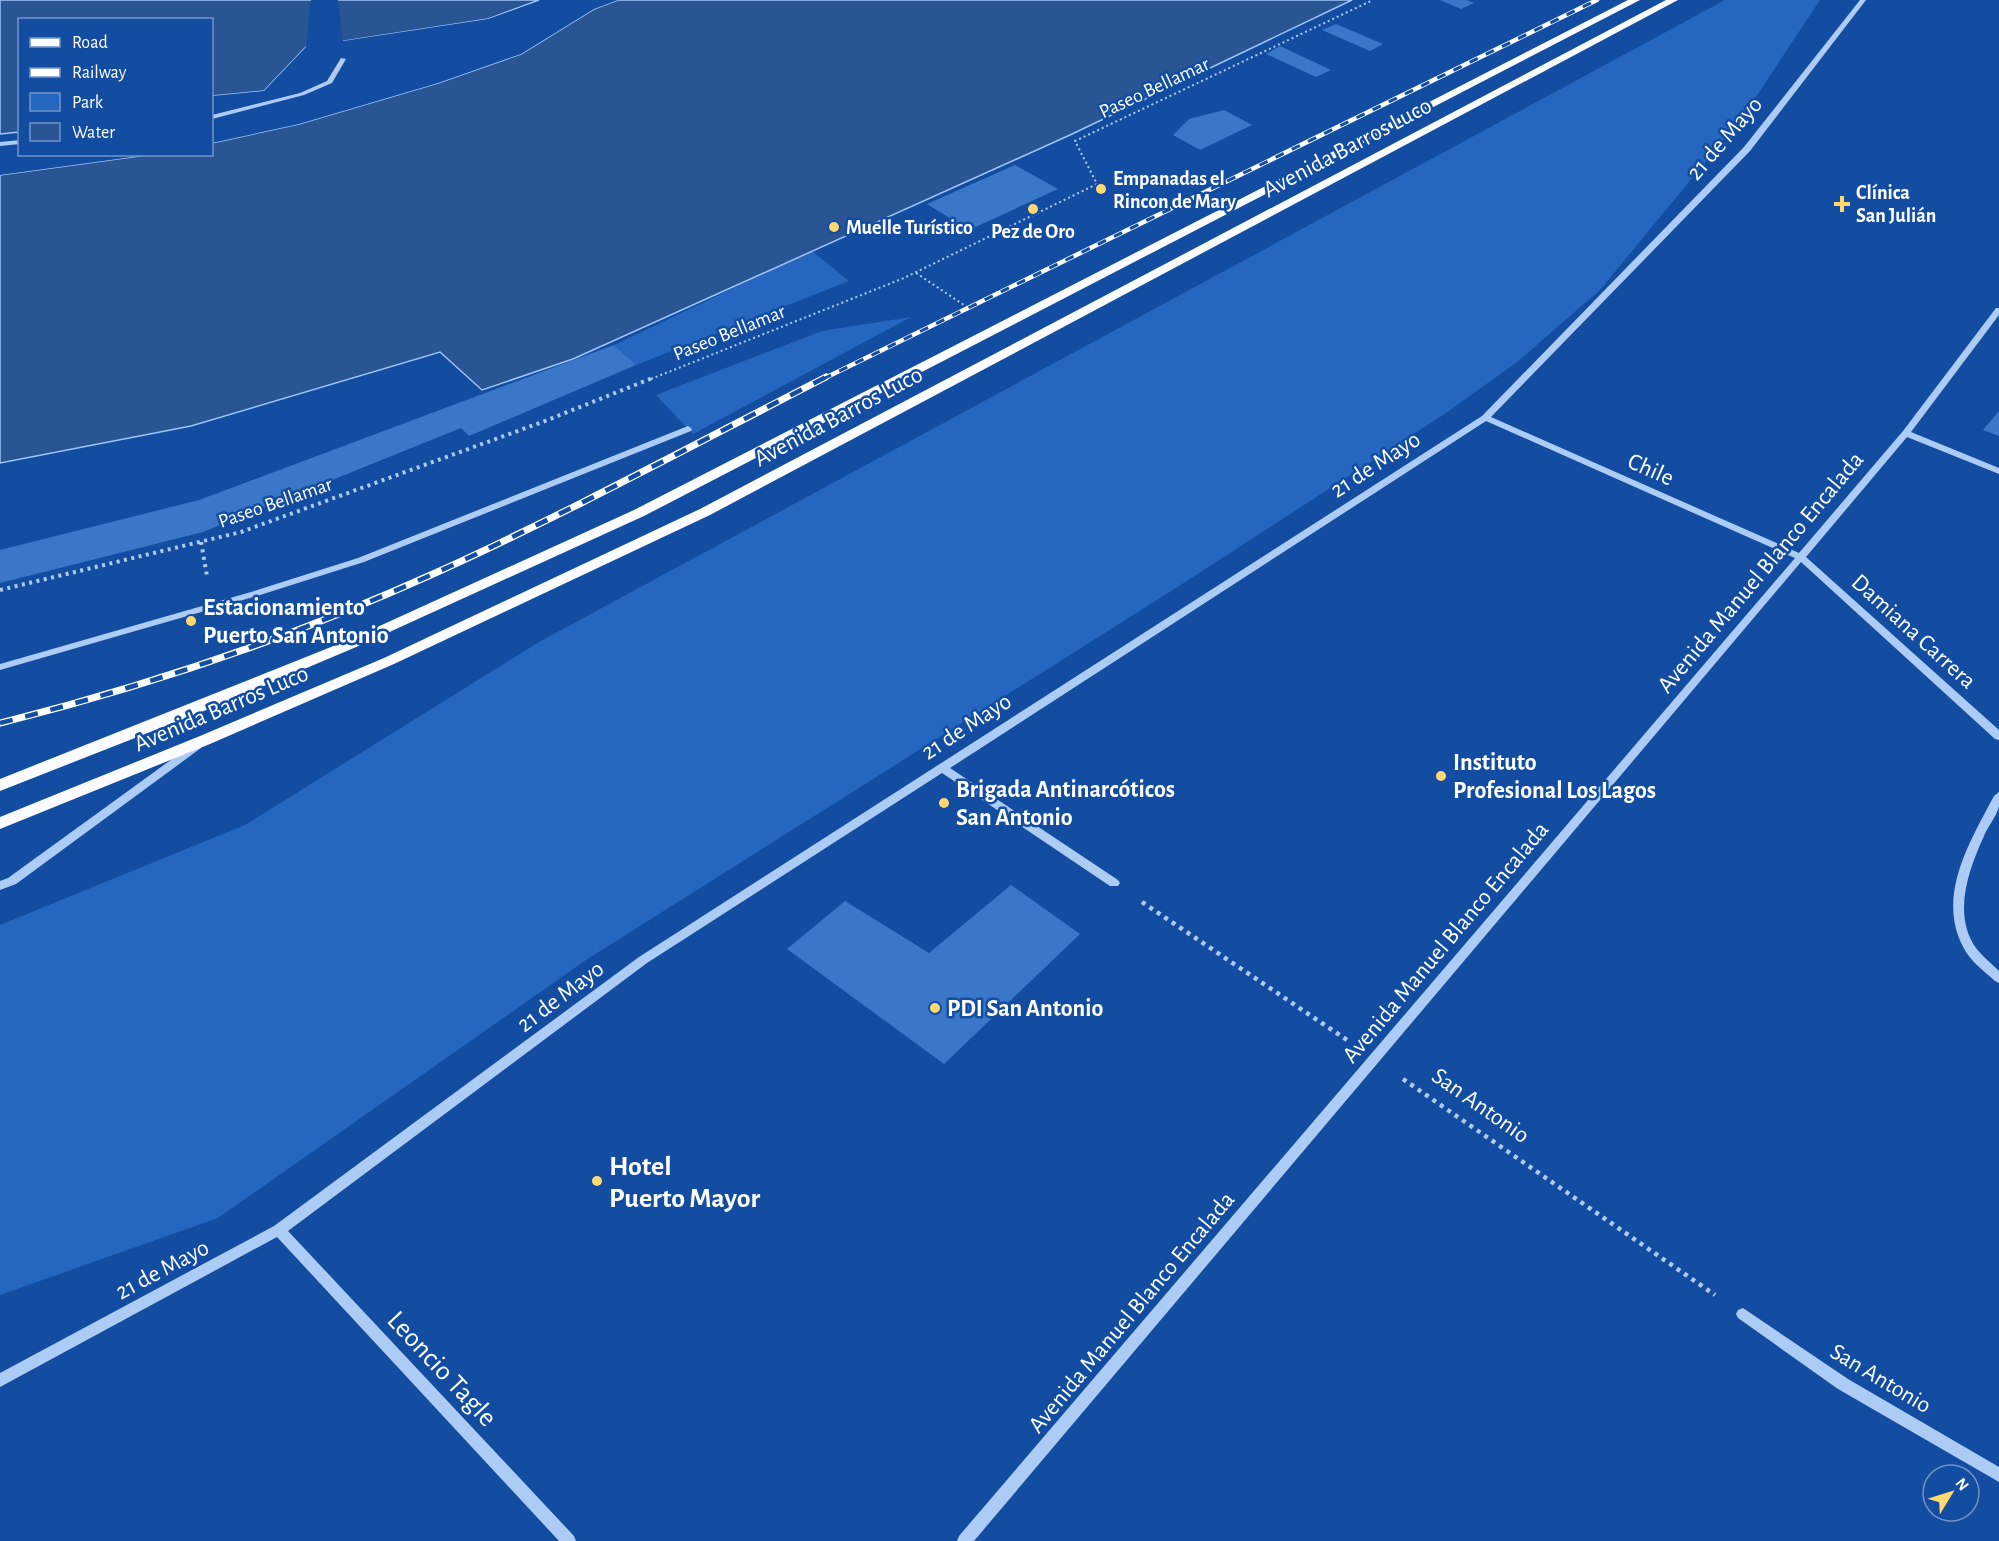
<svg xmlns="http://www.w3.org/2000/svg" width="1999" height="1541" font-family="'Alegreya Sans',sans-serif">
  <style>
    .green { fill: #2567c0 }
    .water { fill: #2a5594; stroke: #9ec5f8; stroke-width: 1.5 }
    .pier { fill: #124da2 }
    .building { fill: #3b77c8 }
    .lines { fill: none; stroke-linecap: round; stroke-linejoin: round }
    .path-far2 { stroke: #accbf5; stroke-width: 2; stroke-dasharray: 2 3; stroke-linecap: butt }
    .path-far1 { stroke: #accbf5; stroke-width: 4; stroke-dasharray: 3 4.5; stroke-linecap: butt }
    .path { stroke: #accbf5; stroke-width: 4.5; stroke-dasharray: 4 5; stroke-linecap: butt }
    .minor { fill: #accbf5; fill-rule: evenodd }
    .major { fill: #fafcff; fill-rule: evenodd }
    .rail-far1-casing { stroke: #fff; stroke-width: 4.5 }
    .rail-casing { stroke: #fff; stroke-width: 7 }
    .rail-far1 { stroke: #124da2; stroke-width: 3; stroke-dasharray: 9; stroke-linecap: butt }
    .rail { stroke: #124da2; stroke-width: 4.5; stroke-dasharray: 13; stroke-linecap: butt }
    .poi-dot { fill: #ffd970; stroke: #124da2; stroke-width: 2 }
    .labels { text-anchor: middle; stroke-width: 5; stroke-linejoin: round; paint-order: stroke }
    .far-street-label { font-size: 20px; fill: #fff; stroke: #124da2 }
    .far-poi-label { font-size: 20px; font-weight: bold; fill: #fff; stroke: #124da2; text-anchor: start }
    .street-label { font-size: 24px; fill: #fff; stroke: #124da2 }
    .poi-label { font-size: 24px; font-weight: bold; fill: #fff; stroke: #124da2; text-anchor: start }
    .near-poi-label { font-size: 28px; font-weight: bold; fill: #fff; stroke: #124da2; text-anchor: start }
    .near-street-label { font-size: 28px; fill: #fff; stroke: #124da2 }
  </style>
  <rect width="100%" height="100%" fill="#124da2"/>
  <path class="green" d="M1725,0H1820L1744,115L1600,290L1517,362L1446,413L1176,588L586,960L218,1218L0,1295V925L245,825L539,642Z
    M812,251L849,281L636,365L614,345Z
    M911,317L693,434L656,395L822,331Z"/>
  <path class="water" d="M0,0H539L488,19L306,47L264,91L212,96V20H20L19,132L0,134Z
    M618,0H1352L1070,135L573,359L482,390L440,352L191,426L0,463V175L147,155L212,154V143L299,124L438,83L521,54L594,9Z"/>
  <path class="pier" d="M311,0H338L343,41L488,19L542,0L489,22L308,50L265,93L212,99V96L264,91L306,47Z
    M610,0H618L594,9L521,54L438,83L299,124L212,143V140L298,121L437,80L520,51L593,6Z
    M126,154L147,155L0,175V172Z"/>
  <path class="building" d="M1440,0H1467L1474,3L1461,9Z
    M1336,24L1383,44L1370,51L1322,30Z
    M1280,46L1331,70L1316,77L1266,54Z
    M1224,110L1252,125L1200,150L1173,135L1189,119Z
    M1015,165L1058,189L969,230L927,204Z
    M614,345L636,365L469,436L461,428L203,532L0,583V550L199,500Z
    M1999,411V436L1983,430Z
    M1011,885L1080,934L944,1064L787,949L845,901L929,953Z"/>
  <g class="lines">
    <path class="path-far2" d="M916,273L967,307
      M651,379L904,278L1097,184L1075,141L1373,0"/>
    <path class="path-far1" d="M201,542L207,576
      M0,590L241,532L545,421L655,377"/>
    <path class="path" d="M1142,902L1347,1040
      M1403,1079L1715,1295"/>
    <path class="minor" d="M1860,0H1866L1750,151L1491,417L1799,553L1903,431L1996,308H1999V315L1911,432L1999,468V474L1907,437L1806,557L1999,730V740L1995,739L1801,562L974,1541H957L959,1536L1795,558L1486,421L950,768L1118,880L1120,883L1118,886H1110L942,773L647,963L288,1231L574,1536L576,1541H559L277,1237L0,1387V1373L274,1226L639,957L1482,416L1744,147Z
      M341,58L346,59L332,83L304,95L212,119V115L300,93L327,81Z
      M20,140V144L0,146V142Z
      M688,426L692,429L691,431L364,562L257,596L0,670V664L251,592L358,558Z
      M197,741L201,742L202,745L201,748L16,884L0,890V881L8,878Z
      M1999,792C1999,796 1999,802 1999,806C1997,816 1988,826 1984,836C1969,869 1952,914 1976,948C1982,956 1991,963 1999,971V983L1995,981C1985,972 1973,963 1966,952C1934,900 1969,843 1994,796Z
      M1743,1308L1848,1379L1999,1467V1482L1838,1389L1738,1318L1736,1314L1738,1310Z"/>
    <path class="major" d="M1628,0H1640L644,516L361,645L224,703L0,791V779L351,639L634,510Z
      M1666,0H1678L710,515L394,664L210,744L0,829V817L200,736L384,658L700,509Z"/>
    <g class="rail-far1-casing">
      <path id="rail-far1" d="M823,379L1597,0"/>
    </g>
    <g class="rail-casing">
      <path id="rail" d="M0,723C148,686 293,637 433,574C566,514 695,444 826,377"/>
    </g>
    <use href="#rail-far1" class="rail-far1"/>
    <use href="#rail" class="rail"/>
  </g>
  <g class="poi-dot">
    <circle cx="1101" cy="189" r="6"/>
    <path d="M1839 195h6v6h6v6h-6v6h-6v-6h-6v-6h6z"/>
    <circle cx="1033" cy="209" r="6"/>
    <circle cx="834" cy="227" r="6"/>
    <circle cx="191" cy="621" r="6"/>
    <circle cx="1441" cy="776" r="6"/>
    <circle cx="944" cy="803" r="6"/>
    <circle cx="935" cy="1008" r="6"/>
    <circle cx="597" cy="1181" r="6"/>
  </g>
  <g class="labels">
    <g class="far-street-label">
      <text transform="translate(1154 87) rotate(-25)" y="7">Paseo Bellamar</text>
      <text transform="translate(729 332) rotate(-22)" y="7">Paseo Bellamar</text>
      <text transform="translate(275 502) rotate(-19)" y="7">Paseo Bellamar</text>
    </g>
    <g class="far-poi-label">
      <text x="1113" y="185">Empanadas el<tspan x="1113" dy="23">Rincon de Mary</tspan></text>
      <text x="1856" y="199">Clínica<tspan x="1856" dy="23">San Julián</tspan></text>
      <text x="846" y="234">Muelle Turístico</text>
      <text x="1033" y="238" text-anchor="middle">Pez de Oro</text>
    </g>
    <g class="street-label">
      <text transform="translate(1724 138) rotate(-49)" y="8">21 de Mayo</text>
      <text transform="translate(1347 147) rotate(-28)" y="8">Avenida Barros Luco</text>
      <text transform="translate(838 416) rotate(-28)" y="8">Avenida Barros Luco</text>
      <text transform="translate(1375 464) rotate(-33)" y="8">21 de Mayo</text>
      <text transform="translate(1651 469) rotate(24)" y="8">Chile</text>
      <text transform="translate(1760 572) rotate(-50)" y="8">Avenida Manuel Blanco Encalada</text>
      <text transform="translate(1914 631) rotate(42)" y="8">Damiana Carrera</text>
      <text transform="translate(221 708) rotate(-23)" y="8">Avenida Barros Luco</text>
      <text transform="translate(966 726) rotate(-33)" y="8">21 de Mayo</text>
      <text transform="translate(1445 942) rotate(-50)" y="8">Avenida Manuel Blanco Encalada</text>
      <text transform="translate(560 996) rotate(-37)" y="8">21 de Mayo</text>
      <text transform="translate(1481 1105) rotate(35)" y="8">San Antonio</text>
      <text transform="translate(162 1269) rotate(-28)" y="8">21 de Mayo</text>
      <text transform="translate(1131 1312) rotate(-50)" y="8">Avenida Manuel Blanco Encalada</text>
      <text transform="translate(1881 1378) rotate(31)" y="8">San Antonio</text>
    </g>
    <g class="poi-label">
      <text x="203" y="615">Estacionamiento<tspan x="203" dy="28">Puerto San Antonio</tspan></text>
      <text x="1453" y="770">Instituto<tspan x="1453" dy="28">Profesional Los Lagos</tspan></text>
      <text x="956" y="797">Brigada Antinarcóticos<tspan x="956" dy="28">San Antonio</tspan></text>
      <text x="947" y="1016">PDI San Antonio</text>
    </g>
    <g class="near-poi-label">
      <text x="609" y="1175">Hotel<tspan x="609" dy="32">Puerto Mayor</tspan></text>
    </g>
    <g class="near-street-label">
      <text transform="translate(443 1368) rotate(47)" y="10">Leoncio Tagle</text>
    </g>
  </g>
  <rect x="18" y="18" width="195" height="138" fill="#124da2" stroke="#7194c7" stroke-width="1.5"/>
  <rect x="30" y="38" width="30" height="9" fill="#fafcff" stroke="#7194c7" stroke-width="1.5"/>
  <text x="72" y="48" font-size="18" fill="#ffffff">Road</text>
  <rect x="30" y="68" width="30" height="9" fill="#ffffff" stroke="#7194c7" stroke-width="1.5"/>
  <text x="72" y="78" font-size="18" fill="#ffffff">Railway</text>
  <rect x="30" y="93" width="30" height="18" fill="#2567c0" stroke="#7194c7" stroke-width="1.5"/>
  <text x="72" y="108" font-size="18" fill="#ffffff">Park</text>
  <rect x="30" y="123" width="30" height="18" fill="#2a5594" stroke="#7194c7" stroke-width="1.5"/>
  <text x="72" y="138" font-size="18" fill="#ffffff">Water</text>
  <g transform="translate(1951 1493) rotate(52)"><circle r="28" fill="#124da2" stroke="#7194c7" stroke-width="1.5"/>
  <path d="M0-4.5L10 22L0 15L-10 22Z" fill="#ffd970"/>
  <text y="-9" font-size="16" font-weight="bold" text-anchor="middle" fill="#ffffff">N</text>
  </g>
</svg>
